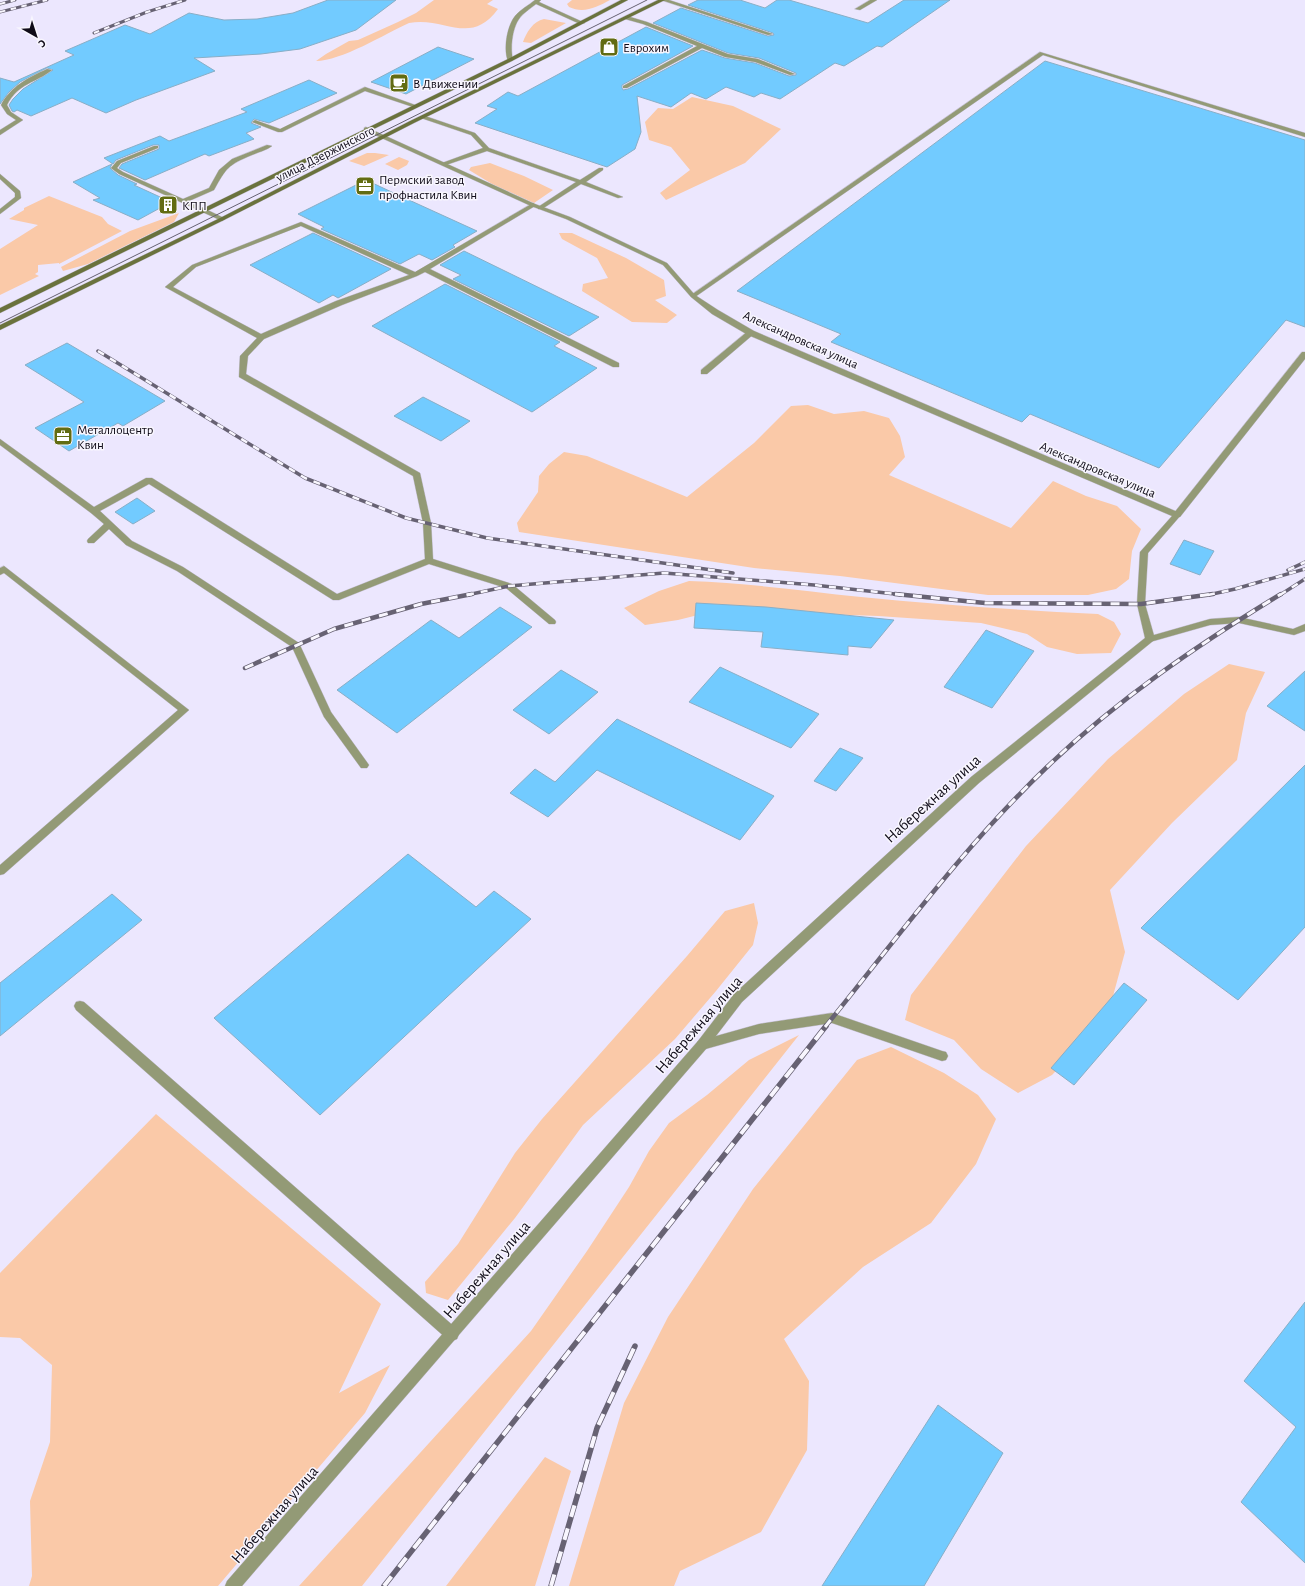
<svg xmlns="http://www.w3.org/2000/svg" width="1305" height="1586" font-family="'Alegreya Sans',sans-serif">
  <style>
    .green { fill: #fac9a8 }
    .building { fill: #72cbff; stroke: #89aec6 }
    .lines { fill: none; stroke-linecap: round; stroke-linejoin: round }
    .service-casing { stroke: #c9c4d9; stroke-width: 1 }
    .minor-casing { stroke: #c9c4d9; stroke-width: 1 }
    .secondary-casing { stroke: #c9c4d9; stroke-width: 1 }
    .service { fill: #939a76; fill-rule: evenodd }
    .minor { fill: #939a76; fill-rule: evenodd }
    .secondary { fill: #6a723d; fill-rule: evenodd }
    .tram { stroke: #676273; stroke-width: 1 }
    .rail-far3-casing { stroke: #676273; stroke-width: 3 }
    .rail-far2-casing { stroke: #676273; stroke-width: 3.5 }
    .rail-far1-casing { stroke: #676273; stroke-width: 4.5 }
    .rail-casing { stroke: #676273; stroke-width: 5.5 }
    .rail-far3 { stroke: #f8f6fe; stroke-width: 2; stroke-dasharray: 5.5; stroke-linecap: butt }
    .rail-far2 { stroke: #f8f6fe; stroke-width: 2.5; stroke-dasharray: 7; stroke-linecap: butt }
    .rail-far1 { stroke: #f8f6fe; stroke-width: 3; stroke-dasharray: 9; stroke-linecap: butt }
    .rail { stroke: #f8f6fe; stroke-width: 4; stroke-dasharray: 12; stroke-linecap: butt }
    .labels { text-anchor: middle; stroke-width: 3; stroke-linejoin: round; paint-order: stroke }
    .far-poi-label { font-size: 13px; fill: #0f0b18; stroke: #f8f6fe; text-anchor: start }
    .far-street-label { font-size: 13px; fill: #0f0b18; stroke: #f8f6fe }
    .street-label { font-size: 16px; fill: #0f0b18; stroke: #f8f6fe }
  </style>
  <rect width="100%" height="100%" fill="#ece7fe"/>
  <path class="green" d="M434,0H493L487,4L498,9C470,47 445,16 409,23C385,34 341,61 316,61L326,54L349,41L358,40L398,22L416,13Z
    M572,0H610C597,7 584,14 569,7L567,4Z
    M544,19L566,23L531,43L523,42C526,33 533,21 544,19Z
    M692,97L733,106L781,129L745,163L666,200L660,193L690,170L671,147L649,140L645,122L658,108L673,109Z
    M367,153H375L389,155L364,166L349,161Z
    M399,157L409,161L407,165L398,170L385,164Z
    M490,163L524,176L553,190L534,203L492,184L469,170L471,167Z
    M49,196L102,217L108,224L122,231L59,264V263L38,265V272L35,274L39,276L0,295V249L38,225L9,219L24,210V208Z
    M179,213L174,222L88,264L63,271L61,267L130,231Z
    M559,233H572L626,258L664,280L666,296L655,300L677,315L667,323L632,322L582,291L583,284L608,278L597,258L562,239Z
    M808,405L834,414L864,411L889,418L900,436L905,457L889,475L1011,528L1053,481L1086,496L1117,506L1141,529L1132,551L1129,579L1116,589L1088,595H988L840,576L754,568L519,532L517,523L538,492L539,476L549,464L564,452L587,456L687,497L754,443L791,406Z
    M689,581C747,583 804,591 861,597C940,605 1019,610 1098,614L1114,622L1121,634L1111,653L1077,654L1047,647L1027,634L981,623L878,616L718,610L678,620L645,625L624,608L659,591Z
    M1229,664L1265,672L1246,713L1237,760L1172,823L1110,890L1125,952L1107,1018L1052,1075L1018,1093L981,1069L954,1040L905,1020L911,995L1026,846L1108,759L1184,694Z
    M754,903L758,923L753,945L716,991L675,1039L583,1125L515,1218L448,1300L426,1293L425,1282L458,1244L515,1153L542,1119L687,956L725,911Z
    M799,1035L362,1586H299L531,1331L587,1251L629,1187L649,1151L669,1123L707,1095L749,1060Z
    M891,1047L944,1073L978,1095L996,1119L976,1164L931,1223L863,1267L784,1339L809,1381L807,1450L761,1532L680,1571L674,1586H569L624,1403L668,1317L753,1189L857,1060Z
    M156,1114L381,1304L339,1393L390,1365L365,1413L218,1586H29L32,1576L30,1501L50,1442L52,1365L20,1338L0,1337V1273Z
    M545,1457L571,1471L535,1586H446Z"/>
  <path class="building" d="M328,0H396L356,30L300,49L261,54L194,58L215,71L136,100L106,113L72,98L31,116L17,110L14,112L12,111L9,105L13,99L23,89L53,70L47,68L20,82L9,92L0,104V78L14,82L74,55L65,51L125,25L150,34L189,13L224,20L257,19L293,13Z
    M698,0H740L765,8L777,0H789L868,23L904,0H950L882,47L877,46L844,66L835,63L780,99L761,93L754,97L726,87L706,99L691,93L671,107L637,96L641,132L635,149L607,167L475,123L497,109L487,106L508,92L518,96L646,27L693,46L622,85V88L623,90L628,89L702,50L725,58L755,63L789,76L796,75V73L759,58L728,53L653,23L681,8L768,36L774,35L773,33L688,5Z
    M438,47L474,59L406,94L371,82Z
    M1045,61L1305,140V327L1286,320L1159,468L1030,414L1022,422L831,342L841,334L737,291Z
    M309,80L337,93L269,123L254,119L251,123L261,127L246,133L254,139L209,156L205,154L145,180L119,168L122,164L159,149V145H153L116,160L113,164L104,158L160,136L169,141L247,112L241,109Z
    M112,164L110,168L118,175L137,184L134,185L171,202L138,220L93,200L100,198L73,182Z
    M366,180L398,195L477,231L453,245L455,247L432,260L419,254L400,264L321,229L324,227L298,214Z
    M313,233L391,269L338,298L333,295L319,303L250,265Z
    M464,251L599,317L569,336L453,279L461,275L440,265Z
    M445,284L560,342L554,346L597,368L532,412L372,326Z
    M67,343L165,401L123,426L118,423L69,451L35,428L84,402L25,365Z
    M423,397L470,421L441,441L394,416Z
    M137,498L155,511L133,524L115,512Z
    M1184,540L1214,551L1200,575L1170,564Z
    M696,603L766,607L894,620L871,648L848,646V655L761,647L763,632L694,628Z
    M500,607L532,627L397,733L337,690L431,620L459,638Z
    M986,630L1034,651L992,708L944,687Z
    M720,667L769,690L819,714L791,748L689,702Z
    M561,670L598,692L549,734L513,710Z
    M1305,671V731L1267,706Z
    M617,719L774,796L740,840L597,770L548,817L510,793L535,769L555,782Z
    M840,748L863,758L836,791L814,781Z
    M1305,765V927L1238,1000L1141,928Z
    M408,854L476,907L494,891L531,919L320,1115L214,1018Z
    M112,894L142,920L0,1036V983Z
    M1124,983L1147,1000L1074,1085L1051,1068Z
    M1305,1302V1563L1241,1502L1296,1427L1244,1381Z
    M938,1405L1003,1453L924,1586H822Z"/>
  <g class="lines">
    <g class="service-casing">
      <path id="service" d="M535,0H541L539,2L585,23L580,24L536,4C530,9 523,13 519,19C512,29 510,49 513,60L508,61C503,49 507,26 515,16C521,9 529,5 535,0Z
        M661,0H669L773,34L768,35Z
        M870,0H877L860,10L855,9Z
        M627,16L647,22L728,54L758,59L795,74L790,75L755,62L725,57L702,48L627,88H623V86L697,46L643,24L625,19V17Z
        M1040,52L1305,133V137L1043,55L695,297H691V295Z
        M47,69L52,70C36,83 18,83 7,105L11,112L23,120L0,135V130L16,120L7,114L1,105C11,86 28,78 47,69Z
        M365,87L418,106L413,107L365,91L282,132H278L252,122L255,120L280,129Z
        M421,116H425L475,133L489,148L580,180L599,168H603V170L586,182L623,197L618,198L581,184L542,209H538V207L576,182L487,151L446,165H442V163L483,148L471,135L421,118Z
        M267,145L272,146C267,150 259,152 252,155C228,165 226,168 214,190L189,201L224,218L225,219L222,221L119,174L111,168L117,161L154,146H158V148L121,163L117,168L123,172L183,199L209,188L219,170L232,159Z
        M0,174L20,191L21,198L0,214V209L15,197V193L0,179Z
        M533,203L536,205L535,206L430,269L619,363V367H613L425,272L417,276L342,305L264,339L248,356L246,374L420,473L431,523L433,559L512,584L555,620L556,622L555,624H549L506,588L429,564L339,600H333L149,484L100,511L132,541L183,567L299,643L331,712L369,765L367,768H361L324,717L292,647L177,571L126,545L109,529L94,543H88L87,541L88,539L104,524L91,513L0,445V439L94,507L146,478H152L337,594L425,559L423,523L413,476L239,377L240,356L257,338L165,287L192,265L301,222L415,272ZM301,226L409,275L336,301L261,334L173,287L196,267Z
        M748,331H754L755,333L707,374H701V370Z
        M1302,352H1305V359L1180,517H1174L1173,515L1174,513Z
        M4,566L189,710L4,874L0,875V865L178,710L4,573L0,575V568Z
        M1239,617L1293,629L1305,624V631L1294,635L1239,623L1210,625L1150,642L1145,639L1147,637L1210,619Z
        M80,1001L84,1002L457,1329L459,1334L457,1339L452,1341L447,1339L76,1010L74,1006L76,1002Z
        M832,1013L942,1051L946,1052L948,1056L946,1060L942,1061L832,1023L759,1034L702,1050L698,1049L696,1045L698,1041L702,1040L759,1024Z"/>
    </g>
    <g class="minor-casing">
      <path id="minor" d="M366,127L535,204L570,217L667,263L695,295L718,310L754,331L1180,513L1181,515L1148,553L1145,604L1155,639L1153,641L979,783L742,1002L706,1049L242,1586H225L227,1581L698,1041L734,994L971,777L1145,638L1137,604L1140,552L1172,516L748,335L712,314L691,297L663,265L566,219L531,206L364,130V128Z"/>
    </g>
    <g class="secondary-casing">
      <path id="secondary" d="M621,0H628L512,61L0,313V308L508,59Z
        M658,0H665L414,123L224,220L0,330V325L220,218L410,121Z"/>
    </g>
    <use href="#service" class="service"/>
    <use href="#minor" class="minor"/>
    <use href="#secondary" class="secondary"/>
    <path class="tram" d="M0,323L647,0"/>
    <g class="rail-far3-casing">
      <path id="rail-far3" d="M0,4L15,0
        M0,12L47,0
        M94,33L147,12L185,0"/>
    </g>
    <g class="rail-far2-casing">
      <path id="rail-far2" d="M98,351L305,478L406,518L487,538L733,573
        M1288,570L1305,562
        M467,595L509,586L664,573L814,585L904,595
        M1208,595L1235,589L1305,569
        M1280,595L1305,579"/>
    </g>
    <g class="rail-far1-casing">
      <path id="rail-far1" d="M895,594L985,603L1141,604L1213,594
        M245,668L334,629L421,604L472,594
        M825,1027C897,938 966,844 1048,766C1118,699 1199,644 1281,594"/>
    </g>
    <g class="rail-casing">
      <path id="rail" d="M384,1586L826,1026
        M551,1586L597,1428L635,1346"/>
    </g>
    <use href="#rail-far3" class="rail-far3"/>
    <use href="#rail-far2" class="rail-far2"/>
    <use href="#rail-far1" class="rail-far1"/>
    <use href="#rail" class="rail"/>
  </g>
  <defs>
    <g id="shop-square" transform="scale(1)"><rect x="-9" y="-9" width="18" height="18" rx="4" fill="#626c12" stroke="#f8f6fe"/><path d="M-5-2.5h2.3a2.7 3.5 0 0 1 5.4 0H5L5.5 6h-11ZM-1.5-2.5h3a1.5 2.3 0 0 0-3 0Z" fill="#fff"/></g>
    <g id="cafe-square" transform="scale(1)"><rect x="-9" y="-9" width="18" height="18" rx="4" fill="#626c12" stroke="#f8f6fe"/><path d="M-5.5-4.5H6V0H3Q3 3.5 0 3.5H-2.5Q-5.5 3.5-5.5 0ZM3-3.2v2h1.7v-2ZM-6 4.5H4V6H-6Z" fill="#fff"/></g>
    <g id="office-square" transform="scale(1)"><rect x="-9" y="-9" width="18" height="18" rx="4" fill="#626c12" stroke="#f8f6fe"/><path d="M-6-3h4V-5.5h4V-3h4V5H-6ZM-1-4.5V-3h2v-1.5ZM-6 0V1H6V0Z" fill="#fff"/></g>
    <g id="building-square" transform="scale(1)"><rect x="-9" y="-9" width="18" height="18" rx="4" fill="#626c12" stroke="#f8f6fe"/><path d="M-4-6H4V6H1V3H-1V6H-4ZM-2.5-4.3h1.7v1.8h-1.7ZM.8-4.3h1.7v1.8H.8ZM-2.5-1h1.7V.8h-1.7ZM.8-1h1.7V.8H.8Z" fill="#fff"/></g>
  </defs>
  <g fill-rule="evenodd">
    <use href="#shop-square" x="609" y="47"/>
    <use href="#cafe-square" x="399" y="83"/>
    <use href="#office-square" x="365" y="186"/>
    <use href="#building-square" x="168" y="205"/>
    <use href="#office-square" x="63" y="436"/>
  </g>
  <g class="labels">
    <g class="far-poi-label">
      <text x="623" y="52">Еврохим</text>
      <text x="413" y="88">В Движении</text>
      <text x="379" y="184">Пермский завод<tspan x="379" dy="15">профнастила Квин</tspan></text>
      <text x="182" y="210">КПП</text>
      <text x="77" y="434">Металлоцентр<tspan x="77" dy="15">Квин</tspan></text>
    </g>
    <g class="far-street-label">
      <text transform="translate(325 153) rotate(-27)" y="5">улица Дзержинского</text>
      <text transform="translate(801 339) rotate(24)" y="5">Александровская улица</text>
      <text transform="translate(1098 469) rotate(23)" y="5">Александровская улица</text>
    </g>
    <g class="street-label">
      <text transform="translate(932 798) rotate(-42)" y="6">Набережная улица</text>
      <text transform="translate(698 1024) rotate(-49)" y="6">Набережная улица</text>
      <text transform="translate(486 1269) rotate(-49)" y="6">Набережная улица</text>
      <text transform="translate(274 1514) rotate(-49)" y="6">Набережная улица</text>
    </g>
  </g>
  <g transform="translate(36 36) rotate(141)" stroke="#f8f6fe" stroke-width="3" paint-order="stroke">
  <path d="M0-3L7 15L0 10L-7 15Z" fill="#0f0b18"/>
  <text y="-6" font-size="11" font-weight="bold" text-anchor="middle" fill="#0f0b18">С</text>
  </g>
</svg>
